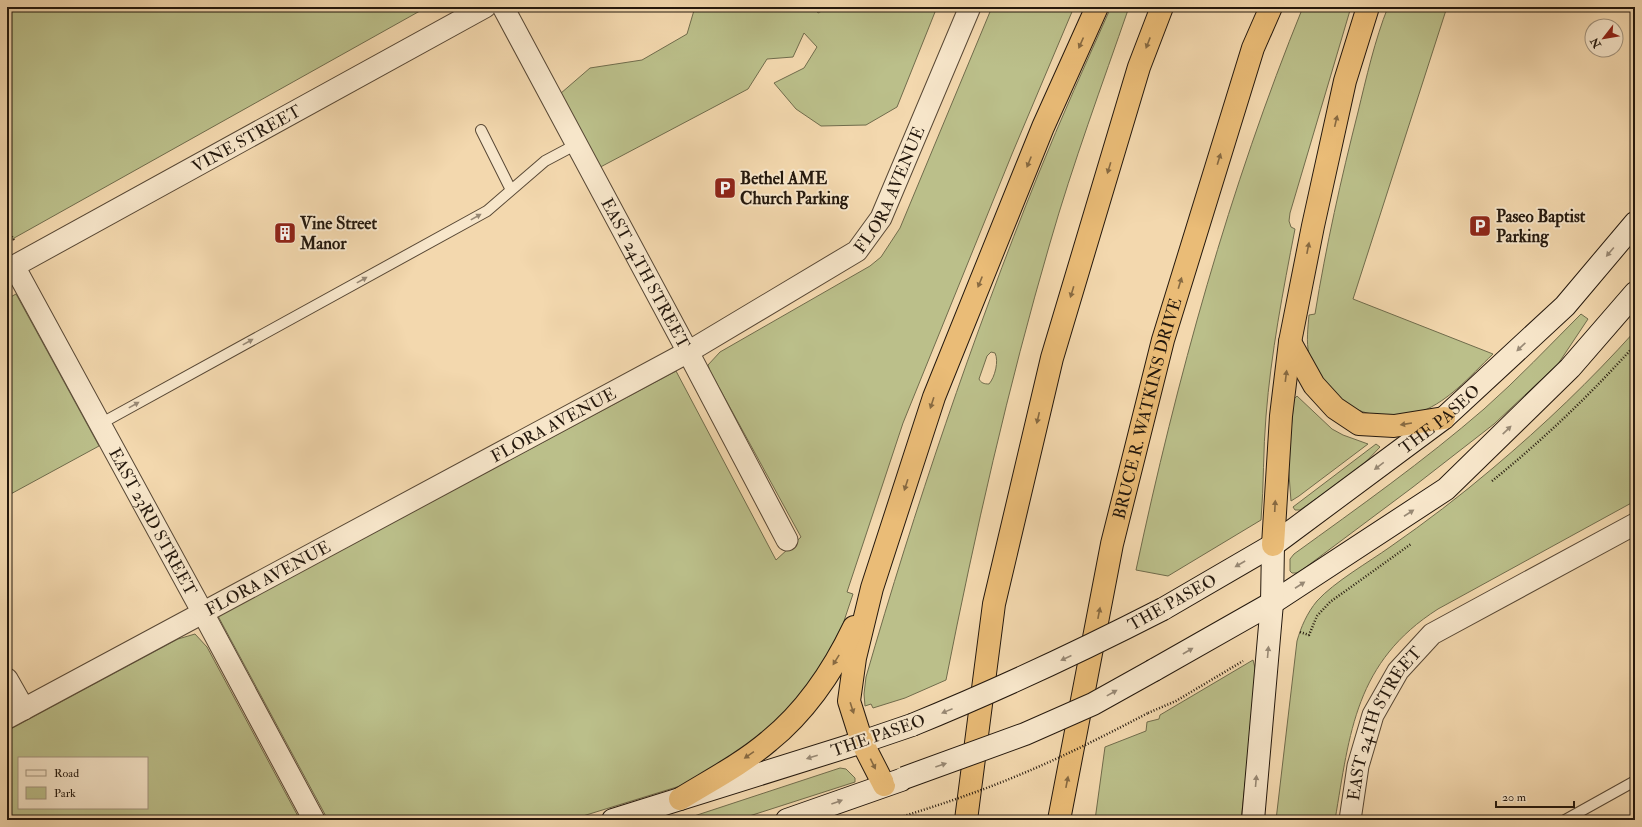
<svg xmlns="http://www.w3.org/2000/svg" width="1642" height="827" font-family="'IM FELL Double Pica',serif">
  <style>
    .green { fill: #bbbf8a; stroke: #706c4c; fill-rule: evenodd }
    .lines { fill: none; stroke-linecap: round; stroke-linejoin: round }
    .service-casing { stroke: #584835; stroke-width: 12 }
    .minor-casing { stroke: #584835; stroke-width: 23 }
    .secondary-casing { stroke: #24180d; stroke-width: 24 }
    .motorway-casing { stroke: #24180d; stroke-width: 24 }
    .path { stroke: #24180d; stroke-width: 2.5; stroke-dasharray: 1 2; stroke-linecap: butt }
    .service { stroke: #f7e6ca; stroke-width: 10 }
    .minor { stroke: #f7e6ca; stroke-width: 21 }
    .secondary { stroke: #f7e6ca; stroke-width: 22 }
    .motorway { stroke: #eabc77; stroke-width: 22 }
    .secondary-bridge-casing { stroke: #24180d; stroke-width: 24; stroke-linecap: butt }
    .path-bridge { stroke: #24180d; stroke-width: 2.5; stroke-dasharray: 1 2; stroke-linecap: butt }
    .secondary-bridge { stroke: #f7e6ca; stroke-width: 22 }
    .oneway { fill: #876a42 }
    .oneway2 { fill: #988975 }
    .labels { text-anchor: middle; stroke-width: 4; stroke-linejoin: round; paint-order: stroke }
    .street-label { font-size: 17px; fill: #24180d; stroke: #f7e6ca }
    .poi-label { font-size: 17px; font-weight: bold; fill: #24180d; stroke: #f7e6ca; text-anchor: start }
  </style>
  <rect width="100%" height="100%" fill="#f3d8ae"/>
  <filter id="stains"><feTurbulence type="fractalNoise" baseFrequency=".005" numOctaves="4"/><feColorMatrix values="0 0 0 0 .2 0 0 0 0 .09 0 0 0 0 .02 0 0 0 .5 -.17"/></filter>
  <radialGradient id="worn" r=".72"><stop offset=".6" stop-color="#630" stop-opacity="0"/><stop offset="1" stop-color="#630" stop-opacity=".3"/></radialGradient>
  <path class="green" d="M7,7H427L7,242Z
    M695,7H814L818,13L829,7H937L897,107L866,125L821,126L796,109L774,83L804,68L817,47L804,33L793,57L767,59L748,89L591,172L553,100L590,68L642,60L687,34Z
    M992,7H1074L1012,154L903,423L847,592L853,594L843,624L828,654L801,696L765,733L701,776L680,786L570,820H328L218,616L676,371L776,560L801,537L710,371L708,365L720,352L870,266L881,257L900,228Z
    M1111,7H1129C1102,85 1073,163 1050,243C1008,387 975,533 946,680L905,698L873,708L871,704L865,706L864,694L866,677C915,507 972,339 1038,175C1061,118 1086,63 1111,7ZM991,352L995,353C999,361 995,377 989,384C984,384 981,383 979,379L987,356Z
    M1303,7H1351L1290,213L1289,221L1291,227L1295,229C1283,291 1271,353 1266,416C1263,450 1264,485 1261,520L1168,576L1136,570C1177,378 1229,189 1303,7Z
    M1388,7H1447L1353,299L1493,354C1470,376 1446,405 1414,414C1404,417 1394,417 1384,416C1352,413 1332,398 1317,371C1315,365 1311,360 1309,354C1306,342 1308,328 1309,315L1315,314C1326,246 1341,179 1358,112C1366,79 1375,39 1388,7Z
    M16,294L99,446L7,496V299Z
    M1581,314L1588,319L1558,364L1494,424L1413,487L1298,573H1292L1290,571V559L1294,554C1359,507 1424,461 1484,409C1518,379 1549,346 1581,314Z
    M1635,331V501L1438,609C1355,662 1350,732 1335,820H1276L1297,641C1301,627 1307,613 1317,601C1334,582 1369,562 1390,547C1426,522 1460,496 1493,468C1544,425 1591,380 1635,331Z
    M1297,396L1332,429L1343,435L1368,444L1299,496L1291,501L1288,461L1294,399Z
    M1376,444L1380,447L1359,469L1300,510H1295L1293,507Z
    M195,634L207,647L300,820H7V731L178,639ZM19,758H147V808H19Z
    M1253,660L1256,672V688L1241,820H1095L1105,747L1146,731L1147,722L1159,719L1160,715Z
    M840,768L846,769L855,778V782L737,820H682Z"/>
  <g class="lines">
    <g class="service-casing">
      <path id="service" d="M481,130L511,190
        M100,424L487,211L545,161L577,144
        M1565,820L1635,781"/>
    </g>
    <g class="minor-casing">
      <g id="minor">
        <path id="s1" d="M503,7L688,352L787,540"/>
        <path id="s2" d="M14,266L203,613L314,820"/>
        <path id="s3" d="M7,270L485,7"/>
        <path d="M7,679L24,709"/>
        <path id="s4" d="M7,718L688,352L857,251L881,218L970,7"/>
        <path id="s5" d="M1350,820L1358,766L1373,715L1398,671L1432,634L1635,524"/>
      </g>
    </g>
    <g class="secondary-casing">
      <g id="secondary">
        <path id="s6" d="M1163,609L1273,545L1444,418L1565,306L1635,223"/>
        <path d="M1154,670L1272,603L1446,489L1570,368L1635,293"/>
        <path d="M613,820L862,742L912,725"/>
        <path d="M787,820L901,780"/>
        <path d="M1253,820L1272,603L1273,545"/>
      </g>
    </g>
    <g class="motorway-casing">
      <g id="motorway">
        <path d="M1290,342L1314,385L1335,408L1359,424L1394,426L1444,418"/>
        <path d="M1273,545L1281,416L1290,342L1313,226L1345,81L1368,7"/>
        <path d="M884,785L862,742L849,701L855,658L872,588L934,397L1043,127L1097,7"/>
        <path d="M680,799C709,781 742,764 769,741C806,711 834,669 854,627"/>
        <path d="M966,820L994,604L1052,358L1139,67L1162,7"/>
        <path id="s7" d="M1059,820L1112,544L1163,340L1253,48L1271,7"/>
      </g>
    </g>
    <path class="path" d="M7,229L14,240
      M1492,481C1543,440 1591,394 1635,345
      M1300,632L1309,635L1317,616L1330,602L1411,544
      M1148,713L1176,701L1243,661
      M893,820L898,818"/>
    <use href="#service" class="service"/>
    <use href="#minor" class="minor"/>
    <use href="#secondary" class="secondary"/>
    <use href="#motorway" class="motorway"/>
    <g class="secondary-bridge-casing">
      <path id="secondary-bridge" d="M912,725C998,690 1081,651 1163,609
        M904,778L1025,734L1093,704L1154,670"/>
    </g>
    <path class="path-bridge" d="M898,818C939,805 979,792 1019,775C1063,757 1106,735 1148,713"/>
    <use href="#secondary-bridge" class="secondary-bridge"/>
  </g>
  <defs><path id="oneway-solid" d="M-6-.8H1V-3.2L6.5 0L1 3.2V.8H-6Z"/></defs>
  <g class="oneway">
    <use href="#oneway-solid" transform="translate(1081 43) rotate(114)"/>
    <use href="#oneway-solid" transform="translate(1148 43) rotate(111)"/>
    <use href="#oneway-solid" transform="translate(1336 121) rotate(-77)"/>
    <use href="#oneway-solid" transform="translate(1219 159) rotate(-73)"/>
    <use href="#oneway-solid" transform="translate(1029 162) rotate(112)"/>
    <use href="#oneway-solid" transform="translate(1109 168) rotate(107)"/>
    <use href="#oneway-solid" transform="translate(1308 248) rotate(-79)"/>
    <use href="#oneway-solid" transform="translate(980 282) rotate(112)"/>
    <use href="#oneway-solid" transform="translate(1180 283) rotate(-73)"/>
    <use href="#oneway-solid" transform="translate(1072 292) rotate(107)"/>
    <use href="#oneway-solid" transform="translate(1286 376) rotate(-83)"/>
    <use href="#oneway-solid" transform="translate(932 403) rotate(108)"/>
    <use href="#oneway-solid" transform="translate(1038 418) rotate(103)"/>
    <use href="#oneway-solid" transform="translate(1406 424) rotate(171)"/>
    <use href="#oneway-solid" transform="translate(906 485) rotate(108)"/>
    <use href="#oneway-solid" transform="translate(1275 506) rotate(-87)"/>
    <use href="#oneway-solid" transform="translate(1099 613) rotate(-79)"/>
    <use href="#oneway-solid" transform="translate(836 660) rotate(122)"/>
    <use href="#oneway-solid" transform="translate(852 708) rotate(72)"/>
    <use href="#oneway-solid" transform="translate(749 755) rotate(145)"/>
    <use href="#oneway-solid" transform="translate(873 764) rotate(64)"/>
    <use href="#oneway-solid" transform="translate(1067 782) rotate(-79)"/>
  </g>
  <g class="oneway2">
    <use href="#oneway-solid" transform="translate(476 217) rotate(-29)"/>
    <use href="#oneway-solid" transform="translate(1610 252) rotate(130)"/>
    <use href="#oneway-solid" transform="translate(362 280) rotate(-29)"/>
    <use href="#oneway-solid" transform="translate(248 342) rotate(-29)"/>
    <use href="#oneway-solid" transform="translate(1521 347) rotate(137)"/>
    <use href="#oneway-solid" transform="translate(134 405) rotate(-29)"/>
    <use href="#oneway-solid" transform="translate(1507 430) rotate(-44)"/>
    <use href="#oneway-solid" transform="translate(1379 466) rotate(143)"/>
    <use href="#oneway-solid" transform="translate(1409 513) rotate(-33)"/>
    <use href="#oneway-solid" transform="translate(1240 564) rotate(150)"/>
    <use href="#oneway-solid" transform="translate(1300 585) rotate(-33)"/>
    <use href="#oneway-solid" transform="translate(1188 651) rotate(-30)"/>
    <use href="#oneway-solid" transform="translate(1268 652) rotate(-85)"/>
    <use href="#oneway-solid" transform="translate(1066 658) rotate(155)"/>
    <use href="#oneway-solid" transform="translate(1112 693) rotate(-29)"/>
    <use href="#oneway-solid" transform="translate(947 711) rotate(158)"/>
    <use href="#oneway-solid" transform="translate(812 757) rotate(163)"/>
    <use href="#oneway-solid" transform="translate(941 765) rotate(-19)"/>
    <use href="#oneway-solid" transform="translate(1256 781) rotate(-85)"/>
    <use href="#oneway-solid" transform="translate(837 802) rotate(-20)"/>
  </g>
  <defs>
    <g id="parking-square" transform="scale(1.15)"><rect x="-9" y="-9" width="18" height="18" rx="4" fill="#8f2418" stroke="#f7e6ca"/><path d="M-3.5-5.5H1a3.5 3.5 0 0 1 0 7H-1V5.5H-3.5ZM-1-3.4V-.6H.8a1.4 1.4 0 0 0 0-2.8Z" fill="#fff"/></g>
    <g id="building-square" transform="scale(1.15)"><rect x="-9" y="-9" width="18" height="18" rx="4" fill="#8f2418" stroke="#f7e6ca"/><path d="M-4-6H4V6H1V3H-1V6H-4ZM-2.5-4.3h1.7v1.8h-1.7ZM.8-4.3h1.7v1.8H.8ZM-2.5-1h1.7V.8h-1.7ZM.8-1h1.7V.8H.8Z" fill="#fff"/></g>
  </defs>
  <g fill-rule="evenodd">
    <use href="#parking-square" x="725" y="188"/>
    <use href="#parking-square" x="1480" y="226"/>
    <use href="#building-square" x="285" y="233"/>
  </g>
  <g class="labels">
    <g class="street-label">
      <text dy="6" stroke="none"><textPath href="#s3" startOffset="273">VINE STREET</textPath></text>
      <text dy="6" stroke="none"><textPath href="#s4" startOffset="1040">FLORA AVENUE</textPath></text>
      <text dy="6" stroke="none"><textPath href="#s1" startOffset="302">EAST 24TH STREET</textPath></text>
      <text dy="6" stroke="none"><textPath href="#s7" startOffset="421">BRUCE R. WATKINS DRIVE</textPath></text>
      <text dy="6" stroke="none"><textPath href="#s6" startOffset="336">THE PASEO</textPath></text>
      <text dy="6" stroke="none"><textPath href="#s4" startOffset="620">FLORA AVENUE</textPath></text>
      <text dy="6" stroke="none"><textPath href="#s2" startOffset="291">EAST 23RD STREET</textPath></text>
      <text dy="6" stroke="none"><textPath href="#s4" startOffset="296">FLORA AVENUE</textPath></text>
      <text transform="translate(1172 602) rotate(-29)" y="6">THE PASEO</text>
      <text dy="6" stroke="none"><textPath href="#s5" startOffset="104">EAST 24TH STREET</textPath></text>
      <text transform="translate(878 735) rotate(-19)" y="6">THE PASEO</text>
    </g>
    <g class="poi-label">
      <text x="740" y="184">Bethel AME<tspan x="740" dy="20">Church Parking</tspan></text>
      <text x="1496" y="222">Paseo Baptist<tspan x="1496" dy="20">Parking</tspan></text>
      <text x="300" y="229">Vine Street<tspan x="300" dy="20">Manor</tspan></text>
    </g>
  </g>
  <rect width="1642" height="827" fill="none" stroke="#f3d8ae" stroke-width="24"/>
  <rect x="8" y="8" width="1626" height="811" fill="none" stroke="#24180d" stroke-width="2"/>
  <rect x="12" y="12" width="1618" height="803" fill="none" stroke="#24180d"/>
  <rect x="18" y="757" width="130" height="52" fill="#f7e6ca" stroke="#a3947e"/>
  <rect x="26" y="770" width="20" height="6" fill="#f7e6ca" stroke="#a3947e"/>
  <text x="54" y="777" font-size="12" fill="#24180d">Road</text>
  <rect x="26" y="787" width="20" height="12" fill="#bbbf8a" stroke="#a3947e"/>
  <text x="54" y="797" font-size="12" fill="#24180d">Park</text>
  <g transform="translate(1604 38) rotate(239)"><circle r="19" fill="#f7e6ca" stroke="#a3947e"/>
  <path d="M0-3L7 15L0 10L-7 15Z" fill="#8f2418"/>
  <text y="-6" font-size="11" font-weight="bold" text-anchor="middle" fill="#24180d">N</text>
  </g>
  <path d="M1496 801v6h78v-6" fill="none" stroke="#24180d" stroke-width="2"/>
  <text x="1502" y="801" font-size="12" fill="#24180d" stroke="#f7e6ca" stroke-width="3" paint-order="stroke">20 m</text>
  <rect width="100%" height="100%" filter="url(#stains)"/>
  <rect width="100%" height="100%" fill="url(#worn)"/>
</svg>
